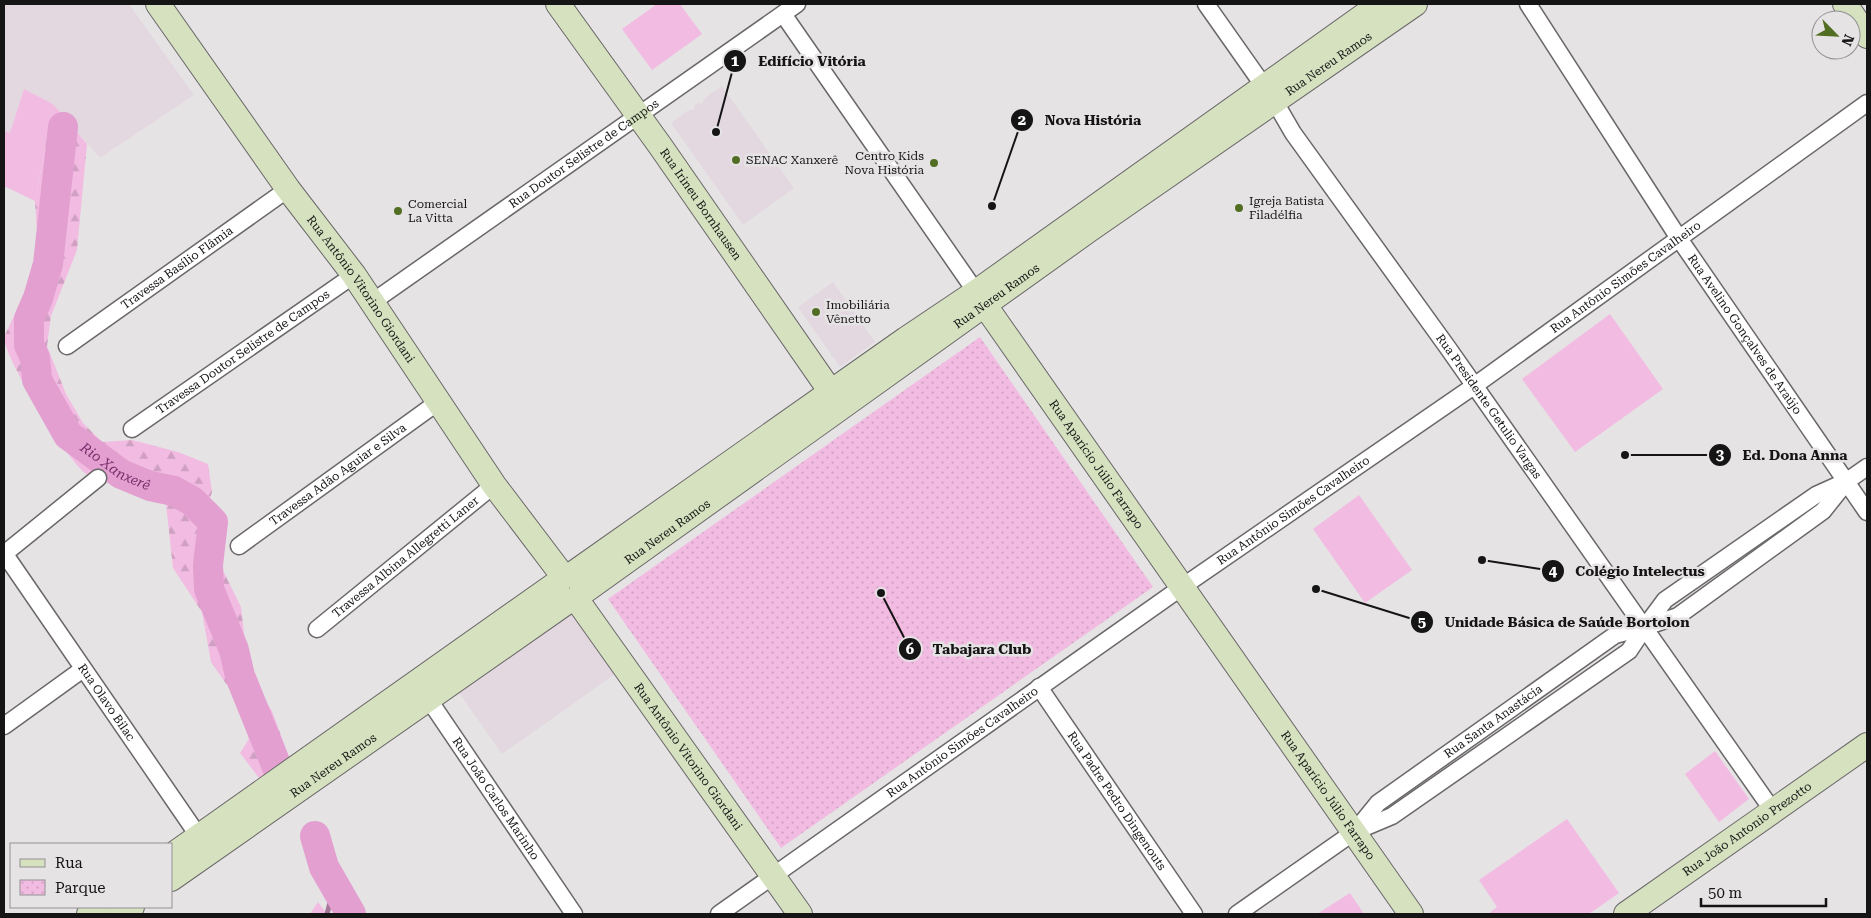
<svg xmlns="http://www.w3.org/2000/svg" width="1871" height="918" font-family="'Roboto Serif',serif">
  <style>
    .built { fill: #e3d8df }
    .grass { fill: #f2bbe2 }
    .forest { fill: url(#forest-firs) }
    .park { fill: url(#park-dots) }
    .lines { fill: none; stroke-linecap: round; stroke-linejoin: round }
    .stream { stroke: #a57698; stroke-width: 5 }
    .river { stroke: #e29fd0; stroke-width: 30 }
    .street-casing { stroke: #6a6769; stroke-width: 19 }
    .secondary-casing { stroke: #6a6769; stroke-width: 26 }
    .street { stroke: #fff; stroke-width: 16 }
    .secondary { stroke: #d5e1bf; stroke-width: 24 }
    .poi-dot { fill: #516e23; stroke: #e6e3e5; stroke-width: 2 }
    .labels { text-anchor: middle; stroke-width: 5; stroke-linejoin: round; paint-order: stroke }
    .street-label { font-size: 12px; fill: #161516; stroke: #e6e3e5 }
    .poi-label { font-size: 12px; fill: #161516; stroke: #e6e3e5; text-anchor: start }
    .water-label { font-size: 14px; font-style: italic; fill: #7a2d69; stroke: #e6e3e5 }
    .leader { fill: none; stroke: #161516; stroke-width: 2 }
    .callout-dot { fill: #161516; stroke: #e6e3e5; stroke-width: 2 }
    .mark-label { font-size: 15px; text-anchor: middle; font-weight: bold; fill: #fff }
    .callout-label { font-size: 14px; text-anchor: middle; font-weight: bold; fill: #161516; stroke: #e6e3e5; stroke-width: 5; stroke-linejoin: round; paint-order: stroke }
  </style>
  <defs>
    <pattern id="forest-firs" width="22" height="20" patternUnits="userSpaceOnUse" patternTransform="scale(1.25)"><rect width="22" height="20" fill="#f2bbe2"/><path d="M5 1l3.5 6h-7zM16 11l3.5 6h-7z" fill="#cfa0c1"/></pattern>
    <pattern id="park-dots" width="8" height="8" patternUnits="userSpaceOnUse" patternTransform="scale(1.25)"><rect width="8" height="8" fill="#f2bbe2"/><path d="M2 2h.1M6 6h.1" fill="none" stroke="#cfa0c1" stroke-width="1.8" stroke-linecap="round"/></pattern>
  </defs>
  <rect width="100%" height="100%" fill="#e6e3e5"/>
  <path class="built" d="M4,4H129L194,95L100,158L53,104L24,89L10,134L4,131Z
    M722,86L794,188L743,225L671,123L687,111L695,109L694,106L699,102L701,105L706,97Z
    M833,282L875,342L840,367L798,307Z
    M570,605L618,672L502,754L455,687Z"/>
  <path class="grass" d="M657,4H680L702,34L652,70L622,29Z
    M24,89L53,104L35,201L4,186V131L10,133Z
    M1610,314L1663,389L1575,452L1522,379Z
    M1359,495L1412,570L1365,603L1313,529Z
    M1715,751L1749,799L1719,822L1685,774Z
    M1567,819L1619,893L1589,914H1488L1497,907L1479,880Z
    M1350,893L1364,914H1317Z"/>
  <path class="forest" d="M53,104L87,144L77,250L51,316L47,346L66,394L83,423L102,442L132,440L178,452L208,464L212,492L201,526L241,607L249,676L272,711L289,757L259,778L240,753L249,739L234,695L211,662L202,612L173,568L166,504C149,496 132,488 114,482C105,479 92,478 85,473C67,459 4,358 4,337L39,263L35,201Z
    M318,902L327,914H310Z"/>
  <path class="park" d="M980,337L1153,587L781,848L608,599Z"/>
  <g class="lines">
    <path class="stream" d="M327,914L334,888"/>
    <g class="river">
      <path id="s1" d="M63,127L48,264L38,298L29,319V345L35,358L37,380L68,435L121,474L150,486L174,491L192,501L213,522L208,565L209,589L234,650L240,676L279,772"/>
      <path d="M315,836L324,867L351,914"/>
    </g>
    <g class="street-casing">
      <g id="street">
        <path id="s2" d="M1206,4L1275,102L1293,133L1448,348L1773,811"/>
        <path id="s3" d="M1528,4L1680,240L1867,512"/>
        <path d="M783,14L976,292"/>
        <path id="s4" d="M371,303L797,4"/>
        <path id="s5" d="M67,346L288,189"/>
        <path id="s6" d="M132,429L354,275"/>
        <path id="s7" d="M239,546L438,402"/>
        <path id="s8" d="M4,553L204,844"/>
        <path d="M4,554L98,478"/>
        <path id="s9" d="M317,629L494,485"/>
        <path id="s10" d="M1039,687L1194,914"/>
        <path id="s11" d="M423,691L574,914"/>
        <path d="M4,726L83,669"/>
        <path id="s12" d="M1356,830L1378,803L1615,635L1645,627L1665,600L1816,495L1847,481L1867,467"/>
        <path id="s13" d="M719,914L1182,587L1474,386L1867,103"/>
        <path d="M1237,914L1354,832L1392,816L1629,651L1645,627L1678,616L1823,511L1847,481"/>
      </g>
    </g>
    <g class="secondary-casing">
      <g id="secondary">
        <path id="s14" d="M158,4L288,189L354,275L494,485L563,576"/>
        <path id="s15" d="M558,4L661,147L840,405"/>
        <path d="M1845,4L1867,36"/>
        <path id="s16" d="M977,294L1411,914"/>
        <path d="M571,575L906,339L976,292L1380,4"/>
        <path id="s17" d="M582,593L1089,230L1415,4"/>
        <path id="s18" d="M577,600L800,914"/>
        <path d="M171,856L557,583L563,576L571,575L579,579L584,591L577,600L563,601L557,594V583"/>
        <path id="s19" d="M171,879L567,602"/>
        <path d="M89,914L99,907"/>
        <path d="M121,914L132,907"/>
        <path id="s20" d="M1626,914L1867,745"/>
      </g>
    </g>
    <use href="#street" class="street"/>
    <use href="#secondary" class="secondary"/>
  </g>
  <g class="poi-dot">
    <circle cx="736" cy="160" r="5"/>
    <circle cx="934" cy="163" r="5"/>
    <circle cx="1239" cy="208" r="5"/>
    <circle cx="398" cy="211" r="5"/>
    <circle cx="816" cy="312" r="5"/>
  </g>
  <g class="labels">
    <g class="street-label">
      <text dy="4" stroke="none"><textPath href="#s17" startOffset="915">Rua Nereu Ramos</textPath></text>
      <text dy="4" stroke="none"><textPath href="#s4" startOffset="260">Rua Doutor Selistre de Campos</textPath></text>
      <text dy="4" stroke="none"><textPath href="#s15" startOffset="246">Rua Irineu Bornhausen</textPath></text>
      <text dy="4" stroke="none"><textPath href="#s5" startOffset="135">Travessa Basílio Flâmia</textPath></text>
      <text dy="4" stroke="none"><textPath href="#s13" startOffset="1108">Rua Antônio Simões Cavalheiro</textPath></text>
      <text dy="4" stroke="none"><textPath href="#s14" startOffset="350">Rua Antônio Vitorino Giordani</textPath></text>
      <text dy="4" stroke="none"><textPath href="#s17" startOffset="510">Rua Nereu Ramos</textPath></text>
      <text dy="4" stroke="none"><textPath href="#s3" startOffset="395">Rua Avelino Gonçalves de Araújo</textPath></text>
      <text dy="4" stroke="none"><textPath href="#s6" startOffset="135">Travessa Doutor Selistre de Campos</textPath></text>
      <text dy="4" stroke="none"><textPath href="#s2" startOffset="492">Rua Presidente Getulio Vargas</textPath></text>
      <text dy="4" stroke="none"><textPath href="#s16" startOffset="208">Rua Aparício Júlio Farrapo</textPath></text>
      <text dy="4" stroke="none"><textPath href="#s7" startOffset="122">Travessa Adão Aguiar e Silva</textPath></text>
      <text dy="4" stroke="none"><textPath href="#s13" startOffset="702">Rua Antônio Simões Cavalheiro</textPath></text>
      <text dy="4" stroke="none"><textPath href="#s17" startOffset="105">Rua Nereu Ramos</textPath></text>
      <text dy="4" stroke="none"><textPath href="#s9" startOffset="114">Travessa Albina Allegretti Laner</textPath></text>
      <text dy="4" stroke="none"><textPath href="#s8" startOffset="181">Rua Olavo Bilac</textPath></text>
      <text dy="4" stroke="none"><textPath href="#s12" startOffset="176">Rua Santa Anastácia</textPath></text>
      <text dy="4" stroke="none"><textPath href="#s13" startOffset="298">Rua Antônio Simões Cavalheiro</textPath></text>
      <text dy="4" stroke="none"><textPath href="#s18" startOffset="192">Rua Antônio Vitorino Giordani</textPath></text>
      <text dy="4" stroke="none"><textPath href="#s19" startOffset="198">Rua Nereu Ramos</textPath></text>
      <text dy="4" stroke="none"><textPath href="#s16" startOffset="612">Rua Aparício Júlio Farrapo</textPath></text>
      <text dy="4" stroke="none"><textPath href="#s11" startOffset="130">Rua João Carlos Marinho</textPath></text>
      <text dy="4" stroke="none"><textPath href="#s10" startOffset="138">Rua Padre Pedro Dingenouts</textPath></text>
      <text dy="4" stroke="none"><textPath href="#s20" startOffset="148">Rua João Antonio Prezotto</textPath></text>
    </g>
    <g class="poi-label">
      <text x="924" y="160" text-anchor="end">Centro Kids<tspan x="924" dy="14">Nova História</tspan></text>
      <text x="746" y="164">SENAC Xanxerê</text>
      <text x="1249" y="205">Igreja Batista<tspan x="1249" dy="14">Filadélfia</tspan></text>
      <text x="408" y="208">Comercial<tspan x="408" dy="14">La Vitta</tspan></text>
      <text x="826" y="309">Imobiliária<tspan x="826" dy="14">Vênetto</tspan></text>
    </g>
    <g class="water-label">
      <text dy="5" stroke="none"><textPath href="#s1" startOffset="379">Rio Xanxerê</textPath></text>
    </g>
  </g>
  <path class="leader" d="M716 132L735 61M992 206L1022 120M1625 455L1720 455M1482 560L1553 571M1316 589L1422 622M881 593L910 649"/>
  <g class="callout-dot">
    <circle cx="716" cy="132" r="5"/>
    <circle cx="992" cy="206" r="5"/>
    <circle cx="1625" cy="455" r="5"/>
    <circle cx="1482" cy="560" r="5"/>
    <circle cx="1316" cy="589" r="5"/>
    <circle cx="881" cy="593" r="5"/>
    <circle cx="735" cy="61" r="12"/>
    <circle cx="1022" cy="120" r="12"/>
    <circle cx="1720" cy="455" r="12"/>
    <circle cx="1553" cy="571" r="12"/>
    <circle cx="1422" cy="622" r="12"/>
    <circle cx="910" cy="649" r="12"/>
  </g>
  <g class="mark-label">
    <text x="735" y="66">1</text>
    <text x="1022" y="125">2</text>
    <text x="1720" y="460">3</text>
    <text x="1553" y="576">4</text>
    <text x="1422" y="627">5</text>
    <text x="910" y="654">6</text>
  </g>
  <g class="callout-label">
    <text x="812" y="66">Edifício Vitória</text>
    <text x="1093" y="125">Nova História</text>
    <text x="1795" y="460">Ed. Dona Anna</text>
    <text x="1640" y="576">Colégio Intelectus</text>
    <text x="1567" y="627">Unidade Básica de Saúde Bortolon</text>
    <text x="982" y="654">Tabajara Club</text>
  </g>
  <rect width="1871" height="918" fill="none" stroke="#161516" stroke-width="10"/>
  <rect x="10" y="843" width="162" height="65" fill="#e6e3e5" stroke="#939192"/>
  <rect x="20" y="859" width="25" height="8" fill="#d5e1bf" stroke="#939192"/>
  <text x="55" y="868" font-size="15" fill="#161516">Rua</text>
  <rect x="20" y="880" width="25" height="15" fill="url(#park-dots)" stroke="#939192"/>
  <text x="55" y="893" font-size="15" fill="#161516">Parque</text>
  <g transform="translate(1836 35) rotate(114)"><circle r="24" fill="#e6e3e5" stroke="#939192"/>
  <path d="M0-4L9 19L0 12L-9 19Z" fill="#516e23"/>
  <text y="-8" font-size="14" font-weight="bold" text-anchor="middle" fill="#161516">N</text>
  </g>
  <path d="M1701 898v8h125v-8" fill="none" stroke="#161516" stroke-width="2.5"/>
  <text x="1708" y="898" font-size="15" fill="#161516" stroke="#e6e3e5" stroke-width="4" paint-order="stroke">50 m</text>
</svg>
